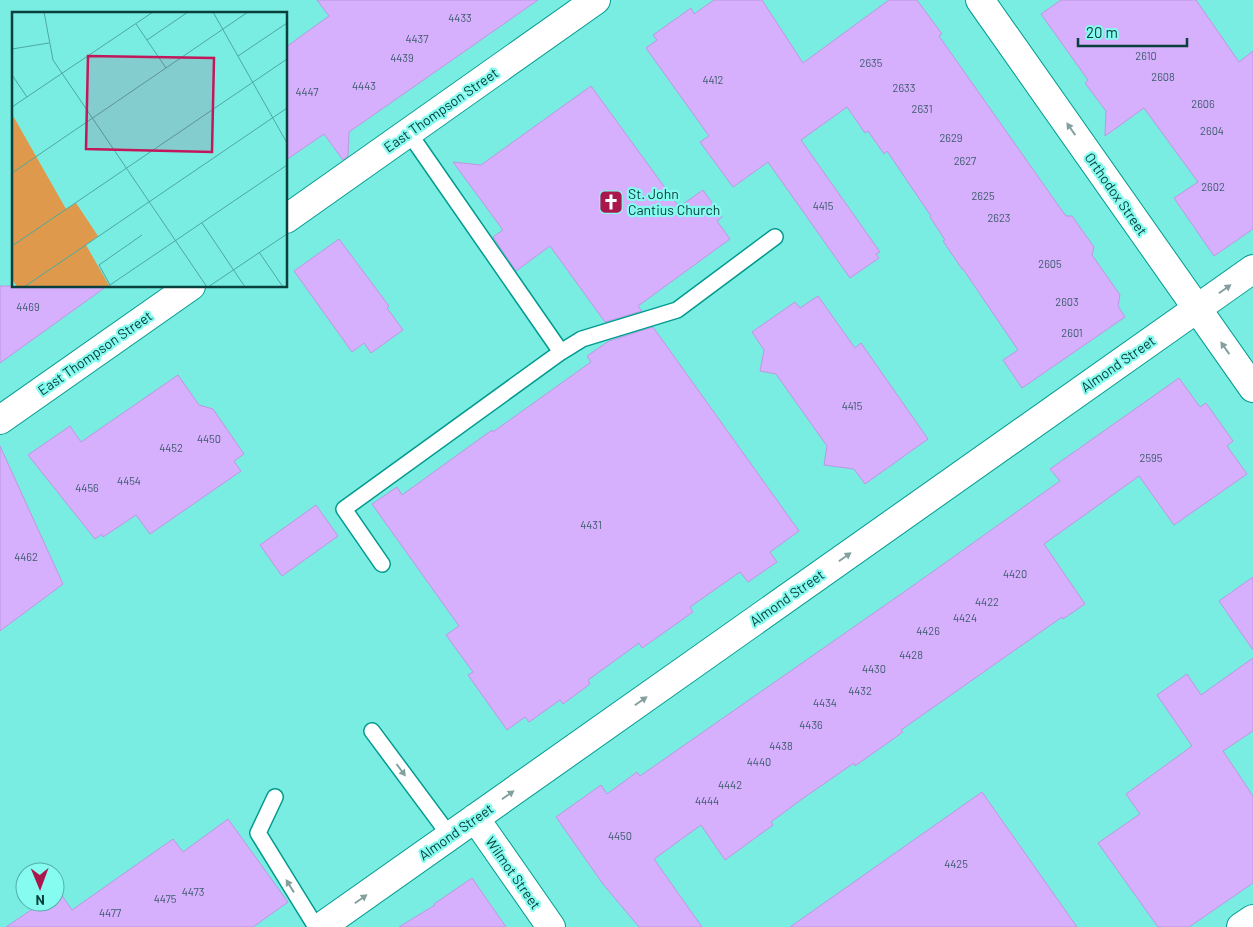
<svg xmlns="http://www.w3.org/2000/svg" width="1253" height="927" font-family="Barlow,sans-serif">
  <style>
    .building { fill: #d6affd; stroke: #bc99e0 }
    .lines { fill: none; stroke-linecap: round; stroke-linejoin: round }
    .service-casing { stroke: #029a90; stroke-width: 18 }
    .minor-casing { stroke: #029a90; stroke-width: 30 }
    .tertiary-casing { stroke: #029a90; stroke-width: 30 }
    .service { stroke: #fff; stroke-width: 15 }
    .minor { stroke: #fff; stroke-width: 28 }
    .tertiary { stroke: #fff; stroke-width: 28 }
    .oneway { fill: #84a09e }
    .labels { text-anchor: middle; stroke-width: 4.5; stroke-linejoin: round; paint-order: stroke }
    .number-label { font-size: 11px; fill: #3d5c6c }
    .street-label { font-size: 14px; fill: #0a403c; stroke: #86fbef }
    .poi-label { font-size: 14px; fill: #0a403c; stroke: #86fbef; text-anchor: start }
    .inset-road { fill: none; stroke: #4da8a0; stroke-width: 1 }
    .view { fill: #c2185b; fill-opacity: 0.15; stroke: #c2185b; stroke-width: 2.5 }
    .inset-edge { fill: none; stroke: #0a403c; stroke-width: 2.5 }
  </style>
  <rect width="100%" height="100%" fill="#79ede2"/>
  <path class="building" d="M317,0H538L349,132L348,156L343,160L324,134L286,160V47L329,16Z
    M714,0H762L803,63L889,0H917L942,34L939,36L1058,205L1066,216H1072L1094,247L1092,255L1120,295L1118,306L1125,317L1022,388L1003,360L1018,350L963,269H962L943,241L945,240L930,217L931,216L887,151L884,154L868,131L865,133L847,107L801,140L880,252L876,254L879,258L850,278L768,162L733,187L700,142L709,136L646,48L657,40L653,35L691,8L694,14Z
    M1061,0H1196L1239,62L1253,51V229L1214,256L1174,198L1198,182L1144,108L1105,136L1106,111L1085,83L1088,80L1041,14Z
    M591,86L679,207L703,190L722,217L717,221L730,239L638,306L642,311L605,322L550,246L516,271L493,237L503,230L453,162L481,165Z
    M339,239L389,306L387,308L403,330L371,353L364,343L352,352L294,271Z
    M0,286H107L0,363Z
    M818,296L855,348L861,343L928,439L865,484L854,469L824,465L827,446L776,374L760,371L764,350L752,332L795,302L800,308Z
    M653,327L799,531L770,552L777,562L748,582L740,572L690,607L693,612L642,648L639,643L588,680L590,684L563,704L560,700L529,722L525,717L507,730L468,675L473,672L446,635L459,626L372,504L397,487L402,495L492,430L493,432L591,362L587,356L609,341Z
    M178,375L199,405L213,409L244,454L234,461L241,471L150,534L136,515L103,537L102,534L95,539L28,455L70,426L81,442Z
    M1179,378L1200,407L1206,403L1233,441L1227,446L1247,474L1174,525L1139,476L1044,544L1085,604L1063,619L1062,617L901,730L903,732L855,766L854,763L802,799L771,822L773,825L725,860L701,825L654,859L702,927H639L603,884L556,817L601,785L607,794L637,772L640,776L914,585L1060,481L1050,469Z
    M0,446L63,584L0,631Z
    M316,505L338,536L282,576L260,545Z
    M1253,577V650L1219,601Z
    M1253,658V731L1223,751L1253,796V883L1189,927H1158L1098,843L1140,814L1126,794L1192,746L1157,695L1187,674L1201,695Z
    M982,792L1077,927H790Z
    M228,819L288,902L253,927H6L43,902H55V894L59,891L72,910L173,839L183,852Z
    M472,878L506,927H399L435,905L434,904Z"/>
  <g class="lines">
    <g class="service-casing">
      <path id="service" d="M409,133L561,352
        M382,564L344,509L561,352L582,339L677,310L775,237
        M372,731L450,836
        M275,797L258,833L316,927"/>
    </g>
    <g class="minor-casing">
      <path id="minor" d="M286,219L596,0
        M0,420L191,286
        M475,818L551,927
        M321,927L1253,269
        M1241,927L1253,919"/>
    </g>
    <g class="tertiary-casing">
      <path id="tertiary" d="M980,0L1253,388"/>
    </g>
    <use href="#service" class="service"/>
    <use href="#minor" class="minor"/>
    <use href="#tertiary" class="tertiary"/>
  </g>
  <defs><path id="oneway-solid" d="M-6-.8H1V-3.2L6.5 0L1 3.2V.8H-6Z" transform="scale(1.25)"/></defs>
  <g class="oneway">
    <use href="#oneway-solid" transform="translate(1071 129) rotate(-125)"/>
    <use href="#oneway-solid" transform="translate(1225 289) rotate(-35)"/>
    <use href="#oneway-solid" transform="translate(1225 348) rotate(-125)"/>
    <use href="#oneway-solid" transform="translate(845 557) rotate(-35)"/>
    <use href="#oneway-solid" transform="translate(641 701) rotate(-35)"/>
    <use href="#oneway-solid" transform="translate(401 770) rotate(53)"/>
    <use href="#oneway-solid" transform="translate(508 795) rotate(-35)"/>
    <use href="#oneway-solid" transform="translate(290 886) rotate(-122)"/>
    <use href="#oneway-solid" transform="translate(361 899) rotate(-35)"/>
  </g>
  <defs>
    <g id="church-square" transform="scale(1.25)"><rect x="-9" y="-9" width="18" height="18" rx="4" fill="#a9174d" stroke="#86fbef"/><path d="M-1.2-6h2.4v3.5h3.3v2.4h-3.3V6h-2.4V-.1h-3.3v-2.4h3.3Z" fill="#fff"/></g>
  </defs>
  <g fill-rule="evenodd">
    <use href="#church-square" x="611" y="202"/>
  </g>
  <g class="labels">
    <g class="number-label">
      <text x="460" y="22">4433</text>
      <text x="417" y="43">4437</text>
      <text x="1146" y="60">2610</text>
      <text x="402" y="62">4439</text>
      <text x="871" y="67">2635</text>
      <text x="1163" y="81">2608</text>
      <text x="713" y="84">4412</text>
      <text x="364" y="90">4443</text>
      <text x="904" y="92">2633</text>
      <text x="307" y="96">4447</text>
      <text x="1203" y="108">2606</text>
      <text x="922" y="113">2631</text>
      <text x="1212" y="135">2604</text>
      <text x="951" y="142">2629</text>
      <text x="965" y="165">2627</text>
      <text x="1213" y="191">2602</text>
      <text x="983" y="200">2625</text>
      <text x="823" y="210">4415</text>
      <text x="999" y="222">2623</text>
      <text x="1050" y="268">2605</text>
      <text x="1067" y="306">2603</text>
      <text x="28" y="311">4469</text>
      <text x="1072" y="337">2601</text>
      <text x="852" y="410">4415</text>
      <text x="209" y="443">4450</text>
      <text x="171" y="452">4452</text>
      <text x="1151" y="462">2595</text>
      <text x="129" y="485">4454</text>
      <text x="87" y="492">4456</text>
      <text x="591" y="529">4431</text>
      <text x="26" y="561">4462</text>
      <text x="1015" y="578">4420</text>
      <text x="987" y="606">4422</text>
      <text x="965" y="622">4424</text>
      <text x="928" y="635">4426</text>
      <text x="911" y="659">4428</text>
      <text x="874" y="673">4430</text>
      <text x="860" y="695">4432</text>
      <text x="825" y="707">4434</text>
      <text x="811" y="729">4436</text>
      <text x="781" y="750">4438</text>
      <text x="759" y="766">4440</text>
      <text x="730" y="789">4442</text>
      <text x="707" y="805">4444</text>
      <text x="620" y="840">4450</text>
      <text x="956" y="868">4425</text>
      <text x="193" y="896">4473</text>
      <text x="165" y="903">4475</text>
      <text x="110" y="917">4477</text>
    </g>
    <g class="street-label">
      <text transform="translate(441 110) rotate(-35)" y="5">East Thompson Street</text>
      <text transform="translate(1116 194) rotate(55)" y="5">Orthodox Street</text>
      <text transform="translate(95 353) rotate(-35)" y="5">East Thompson Street</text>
      <text transform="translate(1118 364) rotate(-35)" y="5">Almond Street</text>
      <text transform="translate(787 598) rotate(-35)" y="5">Almond Street</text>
      <text transform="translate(456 832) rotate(-35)" y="5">Almond Street</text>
      <text transform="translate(513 873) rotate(55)" y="5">Wilmot Street</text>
    </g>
    <g class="poi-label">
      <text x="628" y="199">St. John<tspan x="628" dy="16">Cantius Church</tspan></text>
    </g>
  </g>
  <g transform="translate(12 12)">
    <rect width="275" height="275" fill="#79ede2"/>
    <path d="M0,102L54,197L64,191L86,224L74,233L98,275H5L0,267Z" fill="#de994c"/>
    <path class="inset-road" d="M32,0L41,48L195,275M201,0L275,131M124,12L154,56M135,28L176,0M0,37L37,31M226,44L275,11M0,63L15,85M0,95L141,0M0,161L236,0M190,211L233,275M0,234L275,47M247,240L271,275M98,273L87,253L130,223M12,275L275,96M95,275L275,153M196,275L275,222"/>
    <path class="view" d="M76,44L202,46L200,140L74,137Z"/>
    <rect width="275" height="275" class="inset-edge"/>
  </g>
  <g transform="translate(40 887) rotate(179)"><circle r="24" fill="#86fbef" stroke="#54b0a7"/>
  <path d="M0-4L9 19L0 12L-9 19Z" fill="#a9174d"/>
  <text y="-8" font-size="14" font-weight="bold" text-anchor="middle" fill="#0a403c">N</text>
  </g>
  <path d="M1078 38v8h109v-8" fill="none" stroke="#0a403c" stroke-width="2.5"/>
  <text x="1086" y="38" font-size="15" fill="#0a403c" stroke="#86fbef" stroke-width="4" paint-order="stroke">20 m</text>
</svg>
